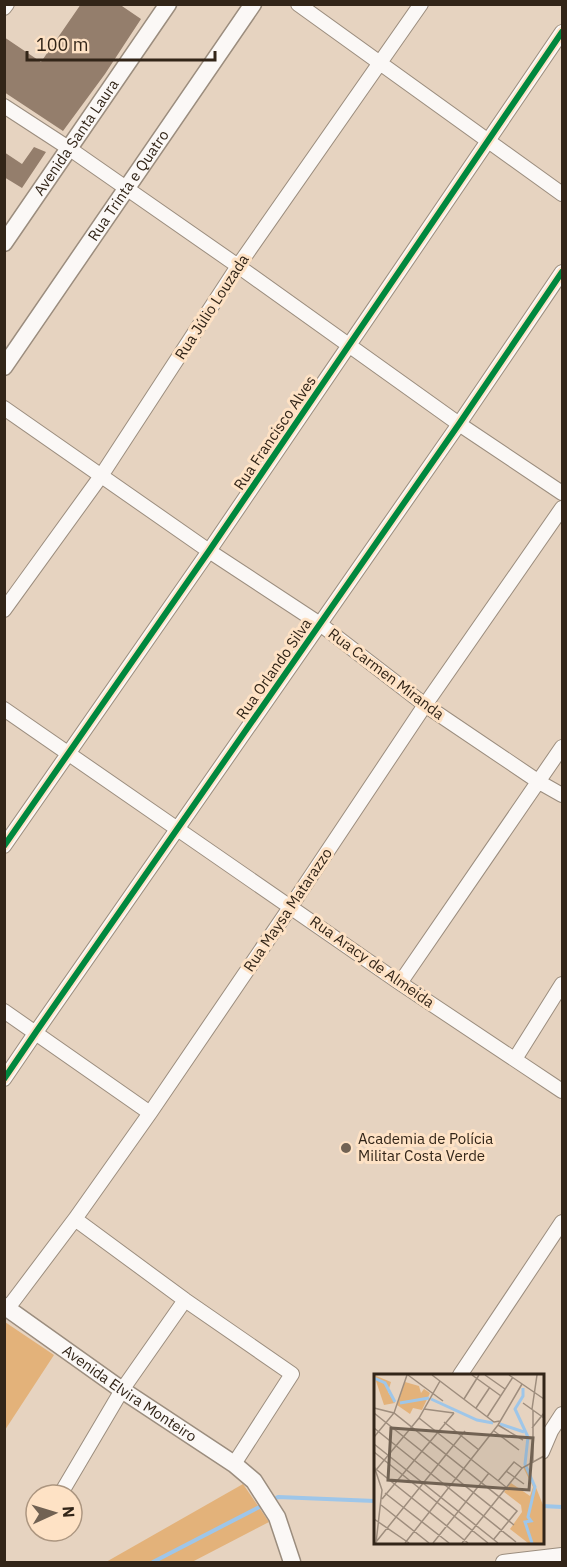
<svg xmlns="http://www.w3.org/2000/svg" width="567" height="1567" font-family="'IBM Plex Sans',sans-serif">
  <style>
    .forest { fill: #e3b27a }
    .lines { fill: none; stroke-linecap: round; stroke-linejoin: round }
    .stream { stroke: #9ec6e9; stroke-width: 4 }
    .building { fill: #947e6c }
    .minor-casing { stroke: #9b8d7e; stroke-width: 16 }
    .tertiary-casing { stroke: #9b8d7e; stroke-width: 19 }
    .minor { stroke: #fbf8f6; stroke-width: 14 }
    .tertiary { stroke: #fbf8f6; stroke-width: 16 }
    .cycleway-casing { stroke: #fee2c5; stroke-width: 10 }
    .cycleway { stroke: #00873e; stroke-width: 6 }
    .poi-dot { fill: #716253; stroke: #fee2c5; stroke-width: 2 }
    .labels { text-anchor: middle; stroke-width: 6; stroke-linejoin: round; paint-order: stroke }
    .street-label { font-size: 15px; fill: #322518; stroke: #fee2c5 }
    .poi-label { font-size: 15px; fill: #322518; stroke: #fee2c5; text-anchor: start }
    .inset-river { fill: none; stroke: #9ec6e9; stroke-width: 3 }
    .inset-road { fill: none; stroke: #9e8d7d; stroke-width: 1.5 }
    .view { fill: #716253; fill-opacity: 0.15; stroke: #716253; stroke-width: 3 }
    .inset-edge { fill: none; stroke: #322518; stroke-width: 3 }
  </style>
  <rect width="100%" height="100%" fill="#e6d3c0"/>
  <path class="forest" d="M5,1322L54,1355L5,1430V1321Z
    M243,1484L269,1522L192,1562H106Z"/>
  <g class="lines">
    <path class="stream" d="M272,1500L278,1497L375,1501
      M542,1506L562,1507
      M153,1562L265,1504"/>
  </g>
  <path class="building" d="M81,4H119L141,19L105,74L63,131L4,92V37L41,62Z
    M34,147L46,152L22,188L4,177V152L22,164Z"/>
  <g class="lines">
    <g class="minor-casing">
      <path id="minor" d="M298,4L562,194
        M4,8L7,4
        M4,106L70,149L238,266L459,424L562,493
        M4,408L209,551L320,624L425,705L539,782L562,795
        M4,610L101,476L238,266L421,4
        M4,709L400,983L562,1091
        M4,846L209,551L562,32
        M400,983L562,747
        M4,1011L150,1113
        M515,1059L562,984
        M4,1079L36,1032L459,424L562,272
        M75,1219L185,1300L292,1374L234,1464
        M8,1308L75,1219L150,1113L291,906L425,705L562,508
        M460,1375L562,1222
        M542,1452L551,1431L562,1414
        M60,1495L122,1390L185,1300
        M503,1562L562,1555"/>
    </g>
    <g class="tertiary-casing">
      <g id="tertiary">
        <path id="s1" d="M4,243L168,4"/>
        <path id="s2" d="M4,367L253,4"/>
        <path id="s3" d="M4,1306L122,1390L234,1464L254,1481L277,1517L292,1562"/>
      </g>
    </g>
    <use href="#minor" class="minor"/>
    <use href="#tertiary" class="tertiary"/>
    <g class="cycleway-casing">
      <path id="cycleway" d="M4,846L209,551L562,32
        M4,1079L36,1032L459,424L562,272"/>
    </g>
    <use href="#cycleway" class="cycleway"/>
  </g>
  <circle class="poi-dot" cx="346" cy="1148" r="6"/>
  <g class="labels">
    <g class="street-label">
      <text dy="5" stroke="none"><textPath href="#s1" startOffset="128">Avenida Santa Laura</textPath></text>
      <text dy="5" stroke="none"><textPath href="#s2" startOffset="220">Rua Trinta e Quatro</textPath></text>
      <text transform="translate(212 307) rotate(-57)" y="5">Rua Júlio Louzada</text>
      <text transform="translate(275 433) rotate(-56)" y="5">Rua Francisco Alves</text>
      <text transform="translate(274 669) rotate(-55)" y="5">Rua Orlando Silva</text>
      <text transform="translate(386 674) rotate(37)" y="5">Rua Carmen Miranda</text>
      <text transform="translate(288 910) rotate(-56)" y="5">Rua Maysa Matarazzo</text>
      <text transform="translate(372 962) rotate(35)" y="5">Rua Aracy de Almeida</text>
      <text dy="5" stroke="none"><textPath href="#s3" startOffset="153">Avenida Elvira Monteiro</textPath></text>
    </g>
    <g class="poi-label">
      <text x="358" y="1144">Academia de Polícia<tspan x="358" dy="17">Militar Costa Verde</tspan></text>
    </g>
  </g>
  <g transform="translate(374 1374)">
    <rect width="170" height="170" fill="#e6d3c0"/>
    <path d="M0,1L17,8L14,18L21,29L10,31ZM31,8L45,12L47,19L50,15L56,19L48,36L39,34L36,40L23,31ZM153,91L169,131V169H154L136,155L148,138L147,131L130,118L137,109L156,122L159,113L149,93Z" fill="#e3b27a"/>
    <path class="inset-river" d="M0,4L11,9L21,28M149,14V22L141,35L154,63L151,90L161,113L154,143L157,147L151,148L158,169M57,25L103,46L119,49M26,29L55,24M126,50L150,58"/>
    <path class="inset-road" d="M34,1L69,27M58,1L120,48L126,47M98,1L127,22M111,1L131,15M135,1L170,25M90,25L105,1M149,29L170,44M0,34L20,39L143,137L120,165M102,34L116,13M50,35L80,39M158,35L163,1M0,39L140,151M113,43L139,3M45,44L132,113M70,48L105,76M124,51L149,66M0,54L142,168M158,54L170,39M120,57L145,76M0,63L20,39L33,1M0,70L124,169M0,78L114,169M159,89V36M0,92L8,116L2,169M2,96L45,44L66,7M3,96L94,169M132,97L150,110M124,107L140,88L148,94M11,119L75,169M8,125L80,39M7,131L55,169M0,145L35,169M2,168L91,57M31,169L124,51L148,10M59,169L115,99M88,169L148,94L170,82"/>
    <path class="view" d="M17,54L159,64L155,116L14,106Z"/>
    <rect width="170" height="170" class="inset-edge"/>
  </g>
  <rect width="567" height="1567" fill="none" stroke="#322518" stroke-width="12"/>
  <g transform="translate(54 1513) rotate(86)"><circle r="28" fill="#fee2c5" stroke="#ac9680" stroke-width="1.5"/>
  <path d="M0-4.5L10 22L0 15L-10 22Z" fill="#716253"/>
  <text y="-9" font-size="16" font-weight="bold" text-anchor="middle" fill="#322518">N</text>
  </g>
  <path d="M27 51v9h188v-9" fill="none" stroke="#322518" stroke-width="3"/>
  <text x="36" y="51" font-size="18" fill="#322518" stroke="#fee2c5" stroke-width="4.5" paint-order="stroke">100 m</text>
</svg>
